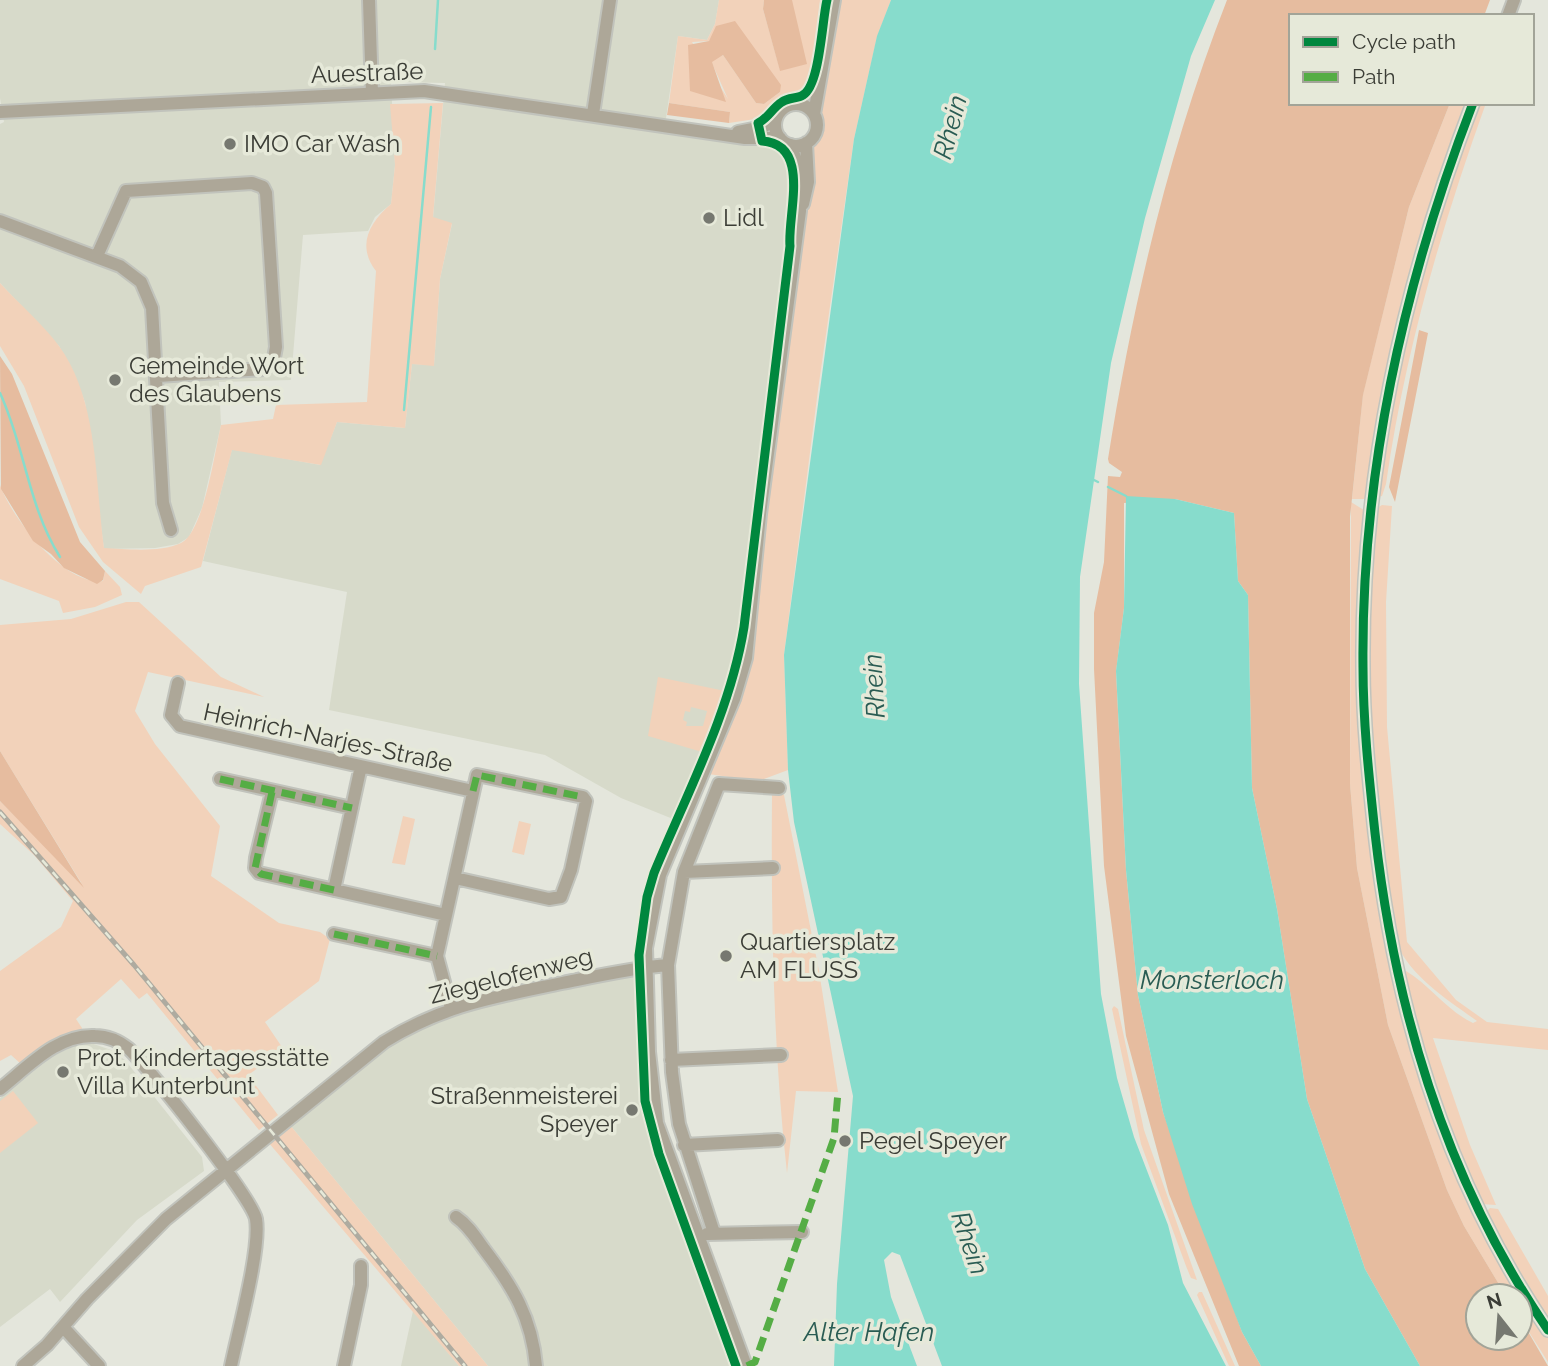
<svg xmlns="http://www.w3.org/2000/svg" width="1548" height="1366" font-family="Raleway,sans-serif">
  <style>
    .built { fill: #d7daca }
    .green { fill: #f2d2ba; fill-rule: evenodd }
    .forest { fill: #e6bc9f }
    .water { fill: #87dccc }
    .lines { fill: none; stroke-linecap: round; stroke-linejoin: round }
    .stream { stroke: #87dccc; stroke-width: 2.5 }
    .minor-casing { stroke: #c1c3bc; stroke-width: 16 }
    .minor { stroke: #ada798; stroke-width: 12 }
    .rail-casing { stroke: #aeaba0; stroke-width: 5 }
    .rail { stroke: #e6e9d9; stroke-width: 2.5; stroke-dasharray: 8; stroke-linecap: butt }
    .quiet { stroke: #55ad45; stroke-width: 7; stroke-dasharray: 14 7; stroke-linecap: butt }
    .cycleway-casing { stroke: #e6e9d9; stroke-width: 13 }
    .cycleway { stroke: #00873e; stroke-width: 9 }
    .poi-dot { fill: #767870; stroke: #e6e9d9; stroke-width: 2.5 }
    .labels { text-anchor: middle; stroke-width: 7; stroke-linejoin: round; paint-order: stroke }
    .street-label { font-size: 24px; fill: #3b3d36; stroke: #e6e9d9 }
    .poi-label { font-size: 24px; fill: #3b3d36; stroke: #e6e9d9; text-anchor: start }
    .water-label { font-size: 26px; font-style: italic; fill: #295c53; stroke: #e6e9d9 }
  </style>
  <rect width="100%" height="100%" fill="#e4e6dc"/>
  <path class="built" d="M0,0H719L715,24L707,40L678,36L664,132L779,147L785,158L790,186L784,234L786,252L782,294L733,668L673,819L621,798L545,755L329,710L347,592L203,561L232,449L320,465L337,422L405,428L412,364L434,365L440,279L452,224L433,218L445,83L391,82L395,165L391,204L375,217L368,231L303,235L291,380L219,382L221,425L202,508L189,537L178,544L155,548L104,549L85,402L72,370L59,346L0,283V124L4,122L0,98Z
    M642,973L646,1101L663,1161L737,1366H488L290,1125L403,1035L445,1014Z
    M91,1043L111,1050L125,1060L202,1157L204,1171L137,1220L60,1302L50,1289L0,1327V1098L53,1056L76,1045Z
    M413,1311L459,1366H401Z"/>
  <path class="green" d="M719,0H764L763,9L780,70L792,0H820L814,66L806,89L800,94L778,100L762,118L729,123L730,112L669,103L678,36L707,40L715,24ZM713,35L780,92L764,104L756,103L723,55L711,61L728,99L692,42L709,41Z
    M836,0H891L877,37L854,139L818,390L784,655L788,770L759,781L708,774L738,701L808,198V149L821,133L818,109Z
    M443,103L433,217L452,223L440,279L434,366L412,364L405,428L337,422L321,465L232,450L201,567L145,586L141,594L103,562L79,527L24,386L0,346V283C19,304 42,323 59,346C99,401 95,483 104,548C126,549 160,553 181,543C204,532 215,450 221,425L273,419L276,405L367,402L376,271C356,245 370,222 391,204L395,165L390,104Z
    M1450,103H1468L1419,244L1369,496L1364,499H1352L1363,394L1409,207Z
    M1478,103H1486C1441,228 1405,352 1386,484L1382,496L1378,497L1404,333L1433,228Z
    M0,485C12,519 65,586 103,581L105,571L120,587L122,595L95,607L63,613L59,601L0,579Z
    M1351,502L1367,512L1360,589L1381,914L1392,977L1414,1061L1441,1136L1525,1302L1548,1337V1362L1520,1318V1296H1506L1464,1226L1447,1190L1388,1025L1357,868L1350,784Z
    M1382,505L1392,506L1386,602L1387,727L1407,942L1456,1000L1487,1022L1548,1029V1050L1433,1038L1470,1145L1496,1205L1481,1204L1436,1099L1403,973L1406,971C1431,986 1446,1010 1473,1023L1477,1021C1448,1000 1412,978 1397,944C1387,924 1388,892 1385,870C1367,749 1364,630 1377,508Z
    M126,602H139L221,677L264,697L148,672L135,711L155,744L220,826L211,876L279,923L320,932L330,939L319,981L265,1022L284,1050L248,1075L278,1115L259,1130L147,993L139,999L121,979L76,1019L82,1028L80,1033L21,1064L11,1055L0,1061V971L61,927L73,901L34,855L0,824V801L82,884L0,751V625L71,619Z
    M658,677L725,691L702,752L648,736ZM691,707L707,711L703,726H686L687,722L683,720L685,711L690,712Z
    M775,790L784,795L819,971L838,1092L796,1091L787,1173C773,1048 771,920 772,794Z
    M403,816L415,819L405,865L392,863Z
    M519,821L531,824L524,855L512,852Z
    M1114,1006L1118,1009L1144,1130L1197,1280L1191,1278L1186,1266L1141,1144L1112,1009Z
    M13,1091L38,1123L0,1153V1101Z
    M290,1125L488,1366H459L268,1142Z
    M1490,1208L1498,1209L1548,1296V1320L1485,1213Z
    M1199,1292H1202L1235,1366H1229L1197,1295Z"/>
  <path class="forest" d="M764,0H792L807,64L780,71L763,9Z
    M1227,0H1490L1484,16H1291V103H1450L1409,207L1363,395L1350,517V784L1357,868L1388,1025L1447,1190L1464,1226L1506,1296H1478V1338H1520V1318L1548,1366H1420L1365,1269L1307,1099L1277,909L1252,788L1248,595L1238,581L1234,513L1175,499L1124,503V608L1116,672L1126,870L1138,995L1163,1112L1242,1332L1261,1366H1239L1169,1194L1126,1036L1104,866L1094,669V613L1104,562L1108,476L1120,477L1122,472L1109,463L1108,459C1133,302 1169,148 1227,0Z
    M735,21L781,85L780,92L764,104L756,103L723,55L712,62L726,102L690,91L688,45L709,41L716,26Z
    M669,103L730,112L729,123L667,115Z
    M1419,330L1428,333L1395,502L1389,487Z
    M0,356L12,374L80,542L105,571L103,580L97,584L64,568L51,554L33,541L1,489Z
    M0,751L84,888L0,801Z"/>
  <path class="water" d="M891,0H1215L1191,56L1145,218L1111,363L1080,577L1079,684L1101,994L1117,1078L1134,1137L1168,1225L1183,1283L1226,1366H942L900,1255L892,1252L884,1260L891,1297L917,1366H834L837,1284L853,1096L794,822L788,770L784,655L854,139L877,36Z
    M1126,496L1175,499L1234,513L1238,581L1248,595L1252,788L1277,909L1307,1099L1365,1269L1420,1366H1261L1242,1332L1192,1204L1163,1112L1138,995L1126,870L1116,671L1124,608Z"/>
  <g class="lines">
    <path class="stream" d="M435,49L438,0
      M0,393C25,447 28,506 60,557
      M404,410L431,107
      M1094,480L1098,482
      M1108,487L1126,496"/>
    <g class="minor-casing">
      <path id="minor" d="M369,0L372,93
        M1508,16L1514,0
        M1473,103C1404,282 1361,474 1363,667C1363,722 1369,777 1375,833C1395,1011 1446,1181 1548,1330
        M775 125a21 21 0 1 1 42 0a21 21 0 1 1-42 0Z
        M0,112L424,91L745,138H780
        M593,114L610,0
        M814,114L834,0
        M738,132L763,127L776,118
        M803,204L808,182L806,143
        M0,221L120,266L141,282L152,308L163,503L171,530
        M97,256L126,191L252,183L263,187L266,193L276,347L273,363L264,369L158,376
        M178,683L171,715L180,726L473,791
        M220,779L352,808
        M272,792L256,858L255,868L259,873L446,915
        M684,872L773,868
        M334,890L361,766
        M334,934L437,956
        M668,965L672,1072L679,1124L714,1233
        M451,1008L437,956L477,775L583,797L586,801L571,870L561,897L549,899L455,878
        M671,1060L781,1055
        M0,1089C28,1067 57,1034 95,1036C108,1036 119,1041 129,1049C149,1068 252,1198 256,1219C261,1249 238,1332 231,1366
        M684,1145L778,1140
        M456,1217C468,1225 476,1238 484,1249C513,1287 532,1318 536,1366
        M707,1234L802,1232
        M64,1328L99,1366
        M23,1366L47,1345L87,1299L166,1219L384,1042C443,1005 495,997 562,983C597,976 632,968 668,965L684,872L719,784L779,788
        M344,1366L361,1285V1266
        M746,1366L657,1123L649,1052L646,948L660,875L734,699L746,658L760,514L800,211L798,168L791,145"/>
    </g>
    <use href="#minor" class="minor"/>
    <g class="rail-casing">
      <path id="rail" d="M0,812L134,965L465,1366"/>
    </g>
    <use href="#rail" class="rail"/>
    <path class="quiet" d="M220,779L352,808
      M473,791L477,775L583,797
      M272,792L255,868L261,874L334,890
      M334,934L437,956
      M747,1366L755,1362L834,1138L838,1092"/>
    <g class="cycleway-casing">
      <path id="cycleway" d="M1473,103C1404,282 1361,474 1363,667C1363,722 1369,777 1375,833C1395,1011 1446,1181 1548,1330
        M736,1366L659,1154L645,1101L639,955L647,897L654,873C687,793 730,713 744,627L790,246C787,215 812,144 762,141L758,123C769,118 772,108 782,102C789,97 797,99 803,95C820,85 822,20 827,0"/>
    </g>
    <use href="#cycleway" class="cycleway"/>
  </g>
  <g class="poi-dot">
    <circle cx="230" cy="144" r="7"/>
    <circle cx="709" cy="218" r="7"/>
    <circle cx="115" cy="380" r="7"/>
    <circle cx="726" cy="956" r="7"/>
    <circle cx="63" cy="1072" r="7"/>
    <circle cx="632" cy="1110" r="7"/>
    <circle cx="845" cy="1141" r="7"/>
  </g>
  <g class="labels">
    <g class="street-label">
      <text transform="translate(367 73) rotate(-2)" y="8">Auestraße</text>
      <text transform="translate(328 738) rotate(12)" y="8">Heinrich-Narjes-Straße</text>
      <text transform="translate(511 976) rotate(-14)" y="8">Ziegelofenweg</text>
    </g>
    <g class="poi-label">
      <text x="244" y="152">IMO Car Wash</text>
      <text x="723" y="226">Lidl</text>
      <text x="129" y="374">Gemeinde Wort<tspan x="129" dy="28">des Glaubens</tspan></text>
      <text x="740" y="950">Quartiersplatz<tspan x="740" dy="28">AM FLUSS</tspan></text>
      <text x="77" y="1066">Prot. Kindertagesstätte<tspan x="77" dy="28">Villa Kunterbunt</tspan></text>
      <text x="618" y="1104" text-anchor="end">Straßenmeisterei<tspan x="618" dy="28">Speyer</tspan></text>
      <text x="859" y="1149">Pegel Speyer</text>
    </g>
    <g class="water-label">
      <text transform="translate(950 127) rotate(-75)" y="9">Rhein</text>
      <text transform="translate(874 686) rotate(-93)" y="9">Rhein</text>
      <text x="1212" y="989">Monsterloch</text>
      <text transform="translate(970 1243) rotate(71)" y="9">Rhein</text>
      <text x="869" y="1341">Alter Hafen</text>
    </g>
  </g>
  <rect x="1289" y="14" width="245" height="91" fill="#e6e9d9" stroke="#a2a498" stroke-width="2"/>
  <rect x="1303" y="37" width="35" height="10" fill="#00873e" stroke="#a2a498" stroke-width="2"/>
  <text x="1352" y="49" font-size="21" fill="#3b3d36">Cycle path</text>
  <rect x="1303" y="72" width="35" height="10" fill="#55ad45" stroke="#a2a498" stroke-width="2"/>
  <text x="1352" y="84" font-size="21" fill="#3b3d36">Path</text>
  <g transform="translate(1499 1317) rotate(343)"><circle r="33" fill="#e6e9d9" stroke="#a2a498" stroke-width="2"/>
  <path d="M0-5L12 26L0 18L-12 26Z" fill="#767870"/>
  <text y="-10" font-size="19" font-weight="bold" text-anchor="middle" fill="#3b3d36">N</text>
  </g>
</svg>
